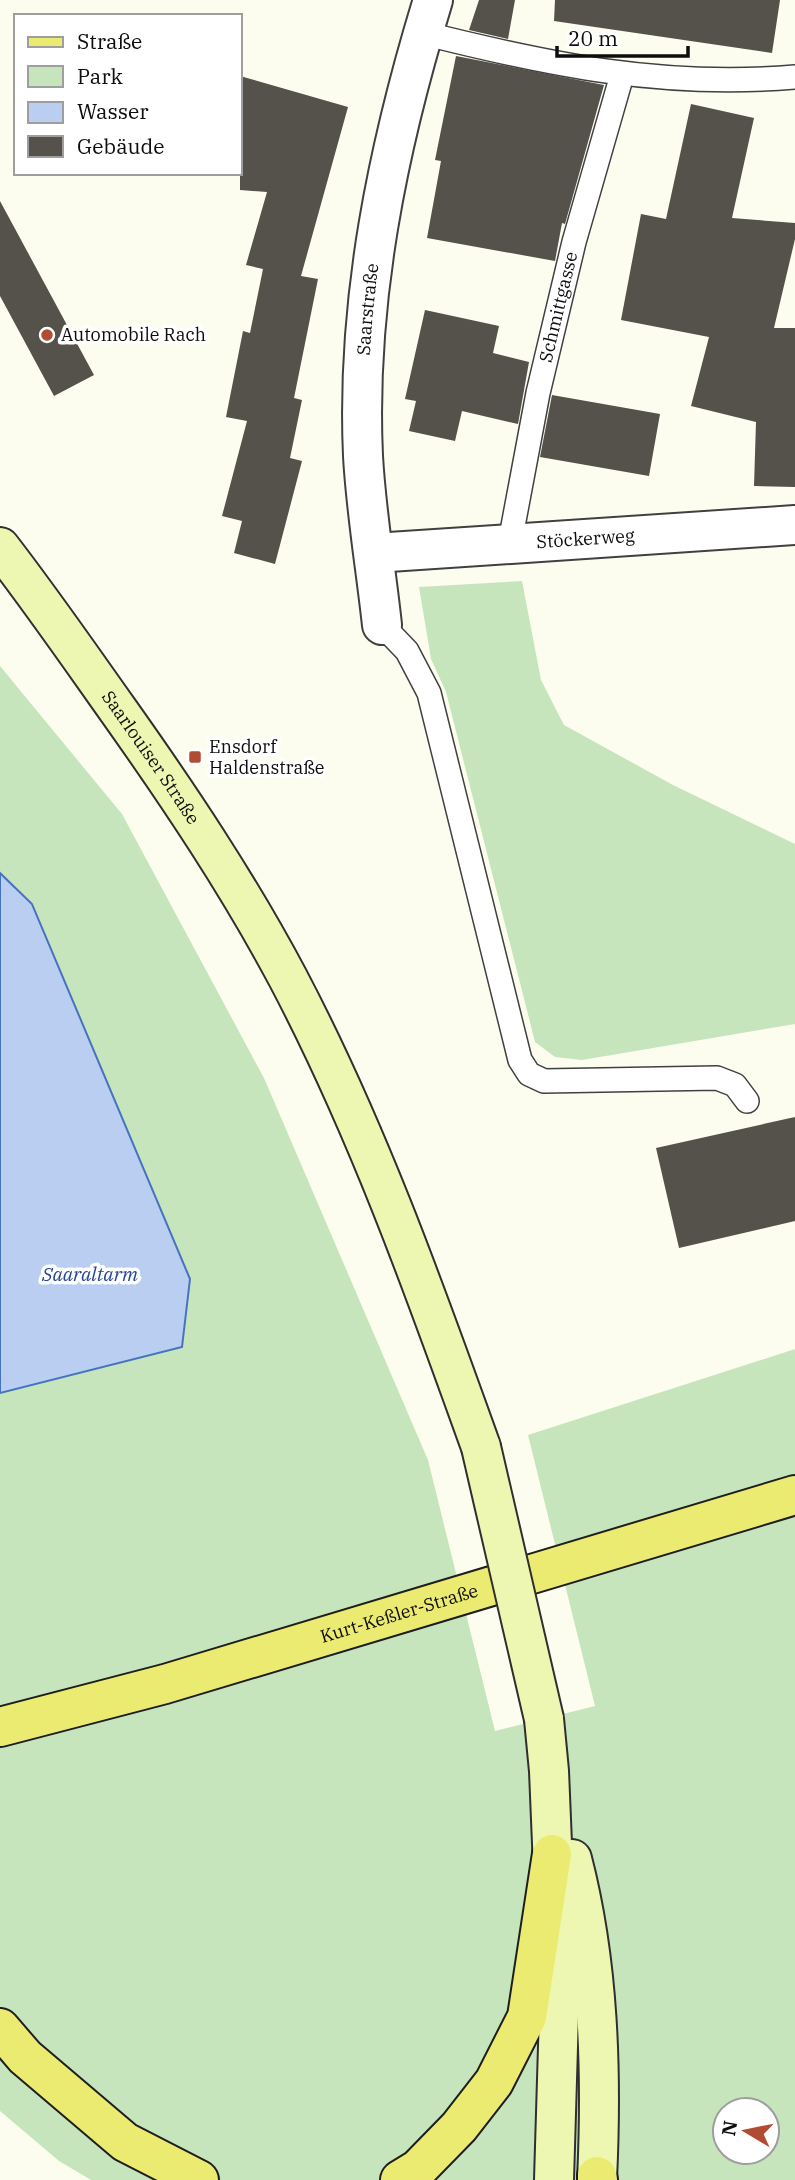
<svg xmlns="http://www.w3.org/2000/svg" width="795" height="2180" font-family="'IBM Plex Serif',serif">
  <style>
    .green { fill: #c7e5bc; fill-rule: evenodd }
    .water { fill: #b9cef0; stroke: #4772c0; stroke-width: 2 }
    .building { fill: #55514b }
    .lines { fill: none; stroke-linecap: round; stroke-linejoin: round }
    .lane-casing { stroke: #404040; stroke-width: 26 }
    .street-casing { stroke: #404040; stroke-width: 42 }
    .secondary-casing { stroke: #2f2f2f; stroke-width: 42 }
    .primary-casing { stroke: #1e1e1e; stroke-width: 42 }
    .lane { stroke: #fff; stroke-width: 23 }
    .street { stroke: #fff; stroke-width: 38 }
    .secondary { stroke: #eef7b1; stroke-width: 38 }
    .primary { stroke: #ebeb72; stroke-width: 38 }
    .secondary-bridge-casing { stroke: #2f2f2f; stroke-width: 42; stroke-linecap: butt }
    .secondary-bridge { stroke: #eef7b1; stroke-width: 38 }
    .poi-dot { fill: #b04c33; stroke: #fff; stroke-width: 2.5 }
    .labels { text-anchor: middle; stroke-width: 7; stroke-linejoin: round; paint-order: stroke }
    .street-label { font-size: 18px; fill: #0d0d0d; stroke: #fff }
    .poi-label { font-size: 18px; fill: #0d0d0d; stroke: #fff; text-anchor: start }
    .water-label { font-size: 19px; font-style: italic; fill: #234693; stroke: #fff }
  </style>
  <rect width="100%" height="100%" fill="#fdfdef"/>
  <path class="green" d="M522,581L541,680L564,725L673,785L795,844V1024L582,1060L555,1057L535,1042L446,692L431,659L419,587Z
    M0,666L122,814L264,1078L428,1460L495,1731L595,1706L528,1435L795,1349V2180H91L59,2161L0,2111V1393L182,1347L190,1280L33,904L0,873ZM725,2110H767V2152H725Z"/>
  <path class="water" d="M0,873L32,904L190,1279L182,1347L0,1393Z"/>
  <path class="building" d="M479,0H515L508,39L469,30Z
    M555,0H780L772,53L554,21Z
    M456,56L604,85L565,224L562,223L555,261L427,238L441,161L435,160Z
    M240,76L348,107L301,276L318,279L294,398L302,400L290,458L302,461L275,564L234,553L242,521L222,516L247,421L226,417L243,331L250,333L263,269L246,265L267,192L240,190Z
    M691,104L754,118L732,218L795,223V239L774,328H795V487L754,486L756,422L691,406L709,337L621,320L641,214L666,219Z
    M0,201L94,375L54,396L0,296Z
    M425,310L499,326L493,353L529,362L518,424L462,411L455,441L409,431L416,401L405,399Z
    M552,395L660,414L649,476L540,457Z
    M795,1117V1221L679,1248L656,1148Z"/>
  <g class="lines">
    <g class="lane-casing">
      <g id="lane">
        <path d="M423,33C550,65 663,88 795,77"/>
        <path id="s1" d="M510,542L538,393L574,242L622,75"/>
        <path d="M382,625L407,651L429,693L520,1060L529,1074L544,1081L717,1078L735,1085L747,1101"/>
      </g>
    </g>
    <g class="street-casing">
      <g id="street">
        <path id="s2" d="M374,553L795,525"/>
        <path id="s3" d="M382,625C376,569 366,512 363,456C356,301 388,147 433,0"/>
      </g>
    </g>
    <g class="secondary-casing">
      <g id="secondary">
        <path id="s4" d="M0,547C41,600 79,655 118,710C179,796 238,884 288,978C367,1128 424,1288 481,1447"/>
        <path d="M544,1719L549,1771L559,2013L554,2180"/>
        <path d="M572,1859C599,1963 602,2073 597,2180"/>
      </g>
    </g>
    <g class="primary-casing">
      <g id="primary">
        <path id="s5" d="M0,1727L165,1684L795,1495"/>
        <path d="M0,2028L25,2057L125,2142L199,2180"/>
        <path d="M597,2176L598,2180"/>
        <path d="M400,2180L418,2169L459,2127L494,2082L527,2017L552,1854"/>
      </g>
    </g>
    <use href="#lane" class="lane"/>
    <use href="#street" class="street"/>
    <use href="#secondary" class="secondary"/>
    <use href="#primary" class="primary"/>
    <g class="secondary-bridge-casing">
      <path id="secondary-bridge" d="M481,1447L544,1719"/>
    </g>
    <use href="#secondary-bridge" class="secondary-bridge"/>
  </g>
  <g class="poi-dot">
    <circle cx="47" cy="335" r="7"/>
    <rect x="188" y="750" width="14" height="14" rx="3.5"/>
  </g>
  <g class="labels">
    <g class="street-label">
      <text dy="6" stroke="none"><textPath href="#s1" startOffset="240">Schmittgasse</textPath></text>
      <text dy="6" stroke="none"><textPath href="#s3" startOffset="317">Saarstraße</textPath></text>
      <text dy="6" stroke="none"><textPath href="#s2" startOffset="212">Stöckerweg</textPath></text>
      <text dy="6" stroke="none"><textPath href="#s4" startOffset="259">Saarlouiser Straße</textPath></text>
      <text dy="6" stroke="none"><textPath href="#s5" startOffset="415">Kurt-Keßler-Straße</textPath></text>
    </g>
    <g class="poi-label">
      <text x="61" y="341">Automobile Rach</text>
      <text x="209" y="753">Ensdorf<tspan x="209" dy="21">Haldenstraße</tspan></text>
    </g>
    <g class="water-label">
      <text x="90" y="1281">Saaraltarm</text>
    </g>
  </g>
  <rect x="14" y="14" width="228" height="161" fill="#ffffff" stroke="#9e9e9e" stroke-width="2"/>
  <rect x="28" y="37" width="35" height="10" fill="#ebeb72" stroke="#9e9e9e" stroke-width="2"/>
  <text x="77" y="49" font-size="21" fill="#0d0d0d">Straße</text>
  <rect x="28" y="66" width="35" height="21" fill="#c7e5bc" stroke="#9e9e9e" stroke-width="2"/>
  <text x="77" y="84" font-size="21" fill="#0d0d0d">Park</text>
  <rect x="28" y="102" width="35" height="21" fill="#b9cef0" stroke="#9e9e9e" stroke-width="2"/>
  <text x="77" y="119" font-size="21" fill="#0d0d0d">Wasser</text>
  <rect x="28" y="136" width="35" height="21" fill="#55514b" stroke="#9e9e9e" stroke-width="2"/>
  <text x="77" y="154" font-size="21" fill="#0d0d0d">Gebäude</text>
  <g transform="translate(746 2131) rotate(280)"><circle r="33" fill="#ffffff" stroke="#9e9e9e" stroke-width="2"/>
  <path d="M0-5L12 26L0 18L-12 26Z" fill="#b04c33"/>
  <text y="-10" font-size="19" font-weight="bold" text-anchor="middle" fill="#0d0d0d">N</text>
  </g>
  <path d="M557 46v10h131v-10" fill="none" stroke="#0d0d0d" stroke-width="3.5"/>
  <text x="568" y="46" font-size="21" fill="#0d0d0d" stroke="#ffffff" stroke-width="5" paint-order="stroke">20 m</text>
</svg>
